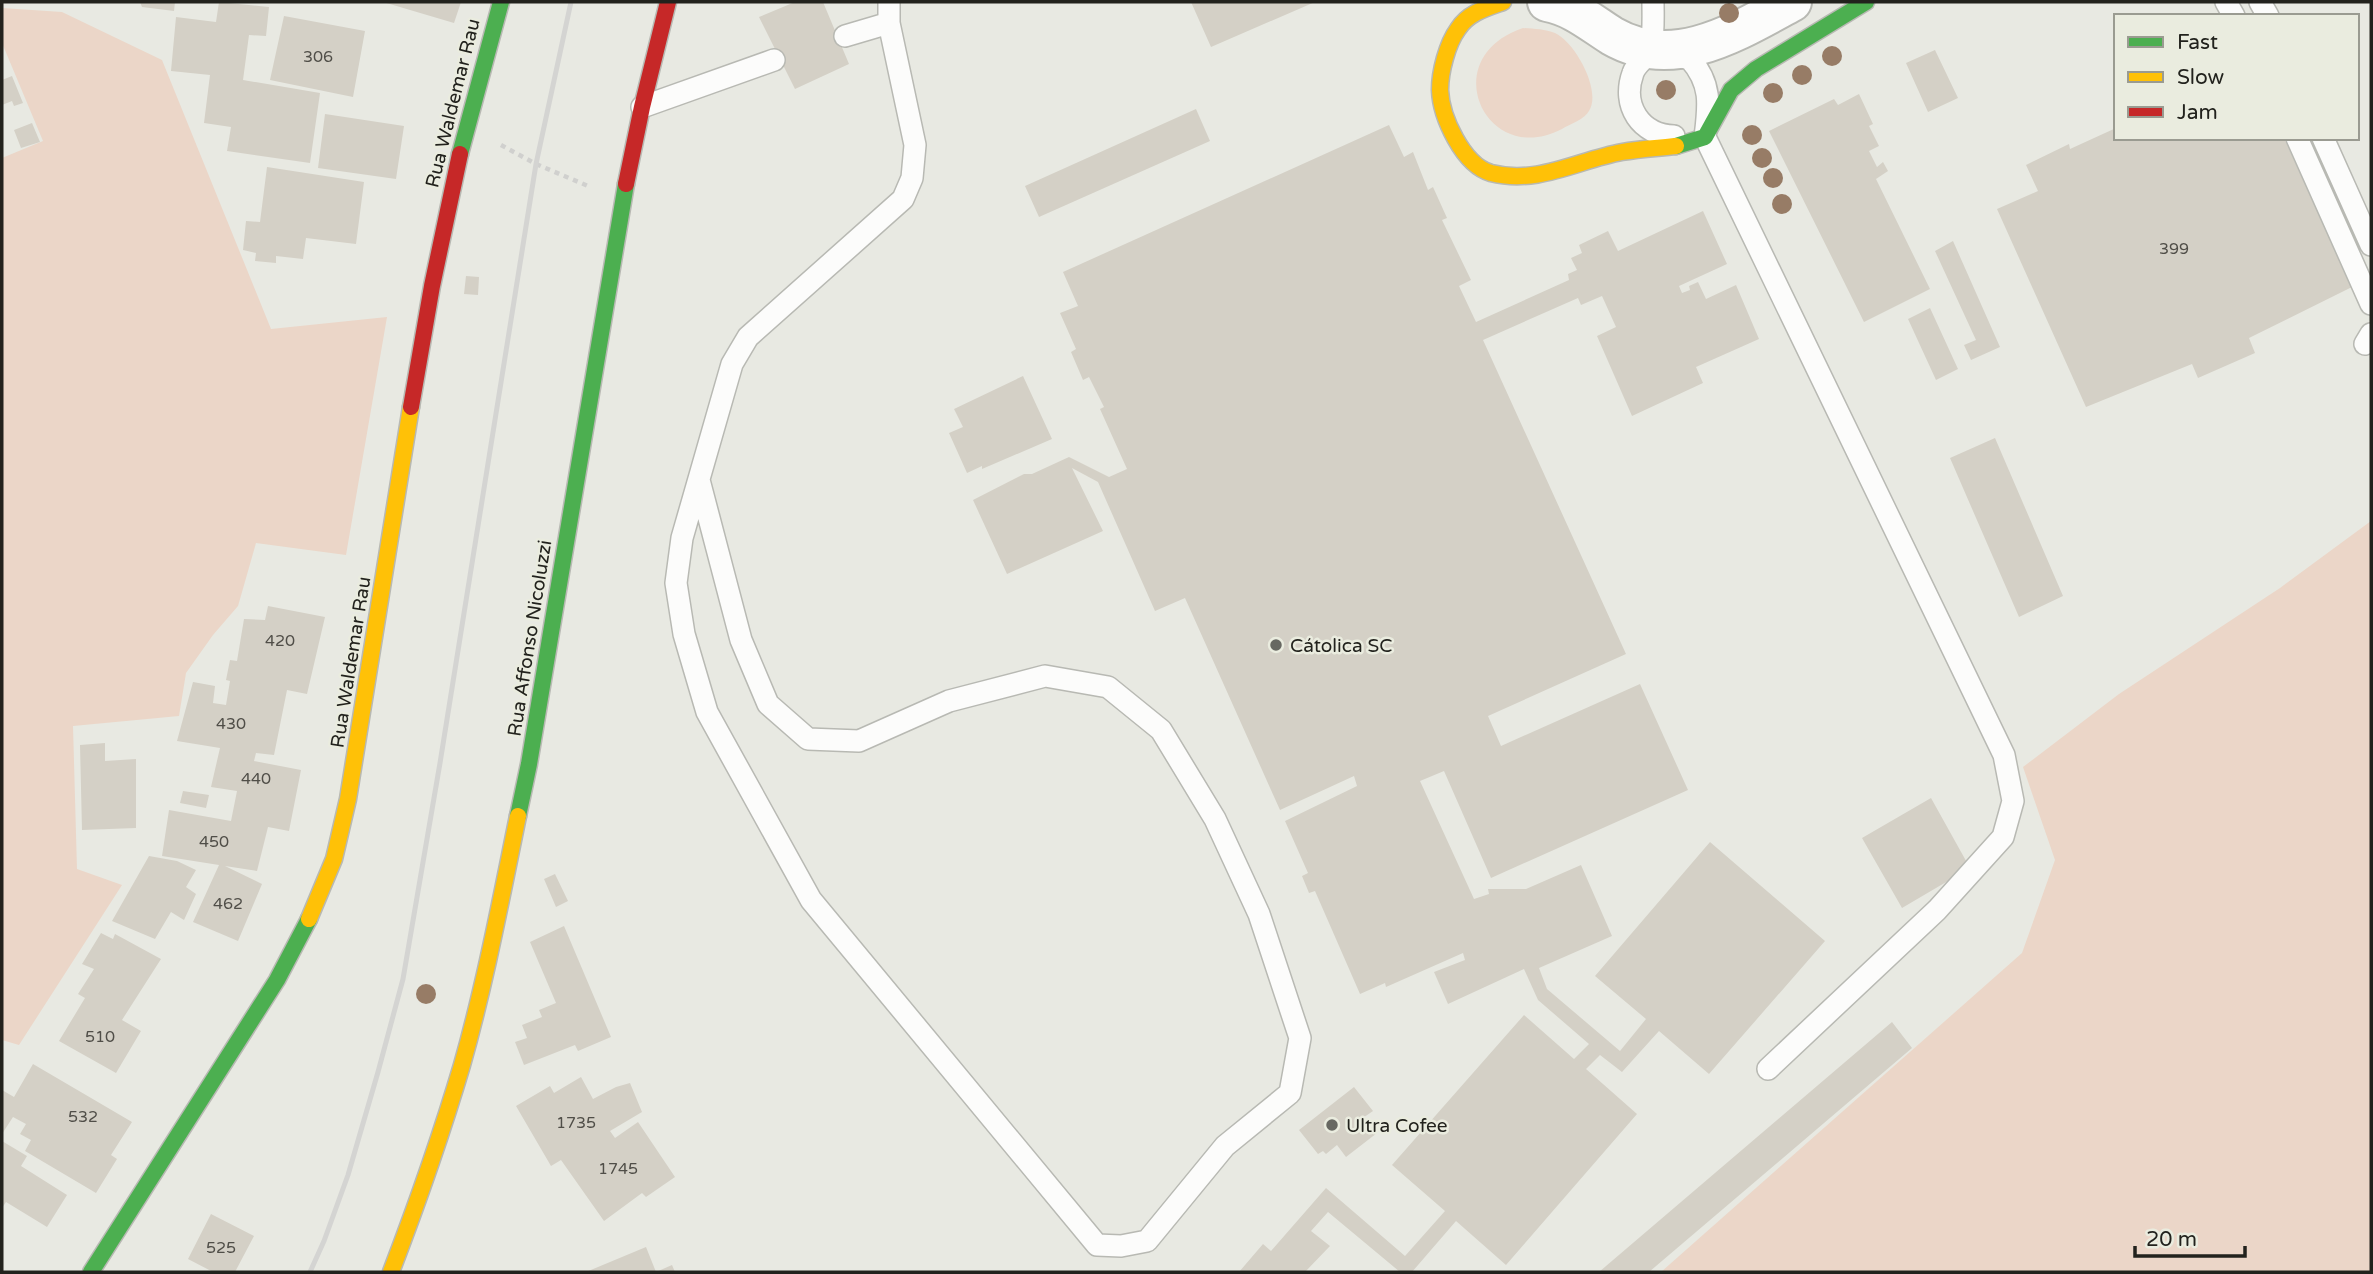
<svg xmlns="http://www.w3.org/2000/svg" width="2373" height="1274" font-family="'Varela Round',sans-serif">
  <style>
    .green { fill: #ebd6c8 }
    .building { fill: #d4d0c6 }
    .lines { fill: none; stroke-linecap: round; stroke-linejoin: round }
    .lane-casing { stroke: #b8b9b3; stroke-width: 24 }
    .street-casing { stroke: #b8b9b3; stroke-width: 42 }
    .fast-casing { stroke: #b8b9b3; stroke-width: 19 }
    .slow-casing { stroke: #b8b9b3; stroke-width: 19 }
    .jam-casing { stroke: #b8b9b3; stroke-width: 19 }
    .path { stroke: #d0d0ce; stroke-width: 4.5; stroke-dasharray: 5 5; stroke-linecap: butt }
    .lane { stroke: #fcfcfb; stroke-width: 21 }
    .street { stroke: #fcfcfb; stroke-width: 38 }
    .fast { stroke: #4caf50; stroke-width: 16 }
    .slow { stroke: #ffc107; stroke-width: 16 }
    .jam { stroke: #c62828; stroke-width: 16 }
    .rail { stroke: #d4d4d2; stroke-width: 5 }
    .tree { fill: #977c66 }
    .poi-dot { fill: #676862; stroke: #eaecdf; stroke-width: 2.5 }
    .labels { text-anchor: middle; stroke-width: 5; stroke-linejoin: round; paint-order: stroke }
    .number-label { font-size: 16px; fill: #504e48 }
    .street-label { font-size: 19px; fill: #22221d; stroke: #eaecdf }
    .poi-label { font-size: 19px; fill: #22221d; stroke: #eaecdf; text-anchor: start }
  </style>
  <rect width="100%" height="100%" fill="#e8e9e2"/>
  <path class="green" d="M2,8L62,12L162,60L271,329L387,317L346,555L256,543L238,606L213,635L186,673L179,716L73,726L77,869L122,885L19,1045L2,1040V158L43,141L2,43Z
    M1523,28C1534,29 1545,29 1555,33C1575,42 1602,91 1589,111C1585,119 1570,124 1562,129C1486,169 1434,58 1523,28Z
    M2371,521V1272H1661L2022,953L2055,860L2023,767L2119,694L2280,588Z"/>
  <path class="building" d="M140,2H175L174,11L142,7Z
    M219,2L269,7L266,36L249,35L243,80L320,93L310,163L227,151L231,127L204,123L210,75L171,71L176,17L216,22Z
    M383,2H461L454,23Z
    M795,2H823L849,64L795,89L759,17Z
    M1191,2H1315L1211,47Z
    M284,16L365,31L353,97L270,80Z
    M1935,50L1958,98L1928,112L1906,63Z
    M12,76L23,103L14,106L12,101L2,105V80Z
    M1859,94L1873,124L1869,126L1879,146L1869,151L1877,167L1883,162L1888,171L1876,179L1930,289L1864,322L1769,131L1834,99L1838,105Z
    M1196,109L1210,141L1039,217L1025,186Z
    M325,114L404,126L396,179L318,168Z
    M32,123L40,142L21,148L14,130Z
    M1389,125L1404,157L1413,152L1428,190L1433,187L1447,218L1442,220L1471,280L1459,286L1476,322L1569,280L1568,274L1577,270L1571,258L1582,253L1579,245L1608,231L1618,251L1703,211L1727,264L1679,286L1682,293L1690,290L1689,286L1698,282L1706,299L1736,285L1759,339L1696,367L1703,383L1632,416L1597,336L1616,327L1602,296L1581,305L1578,298L1483,340L1626,654L1488,716L1501,746L1640,684L1688,790L1491,878L1444,771L1420,781L1474,899L1489,894L1488,889H1526L1581,865L1612,936L1539,968L1547,989L1620,1051L1646,1019L1595,976L1710,842L1825,941L1709,1074L1659,1031L1622,1072L1600,1055L1586,1069L1637,1114L1506,1265L1456,1221L1412,1272H1400L1328,1212L1311,1231L1330,1246L1305,1272H1239L1263,1244L1271,1251L1326,1188L1405,1256L1445,1211L1392,1165L1524,1015L1574,1059L1589,1044L1538,1000L1524,969L1448,1004L1434,972L1465,960L1463,953L1386,987L1385,983L1360,994L1315,891L1309,893L1302,876L1308,873L1285,821L1357,786L1354,776L1280,810L1185,598L1155,611L1098,482L1072,468L1103,531L1007,574L973,500L1024,474H1032L1069,457L1109,477L1127,469L1100,409L1104,407L1089,377L1083,380L1071,352L1076,349L1060,313L1078,306L1063,272Z
    M2116,128V138H2284L2352,287L2249,338L2255,353L2198,378L2192,364L2086,407L1997,209L2038,191L2026,165L2069,144L2070,149Z
    M267,167L364,182L356,244L306,238L303,259L276,256V263L255,261L256,253L243,250L246,221L260,222Z
    M1953,241L2000,347L1971,360L1964,345L1976,340L1935,251Z
    M466,276L479,277L478,295L464,294Z
    M1930,308L1958,369L1936,380L1908,319Z
    M1023,376L1052,439L982,469V466L967,473L949,433L963,427L954,409Z
    M1995,438L2063,596L2019,617L1950,458Z
    M268,606L325,617L307,694L287,690L274,755L256,753L254,761L301,770L289,831L268,827L257,871L225,866L262,884L238,941L193,922L219,865L162,856L169,810L231,821L237,791L211,787L220,748L177,741L193,682L215,686L213,703L226,705L230,681L226,680L230,660L237,661L244,619L265,620Z
    M105,743V761L136,759V828L82,830L80,745Z
    M183,791L209,795L206,808L180,803Z
    M1931,798L1970,868L1902,908L1862,838Z
    M149,856L177,861L196,870L186,887L196,894L184,920L171,912L155,939L112,921Z
    M555,874L568,901L556,907L544,879Z
    M564,926L611,1037L578,1051L575,1045L524,1065L515,1042L527,1038L522,1025L542,1017L539,1010L556,1003L530,942Z
    M101,933L113,939L115,934L161,959L122,1020L141,1031L116,1073L59,1041L85,998L78,994L94,969L82,964Z
    M1892,1022L1912,1048L1649,1272H1599Z
    M33,1064L132,1122L111,1155L117,1159L96,1193L25,1151L31,1140L20,1134L26,1124L13,1117L2,1134V1090L14,1097Z
    M581,1077L593,1099L616,1087L630,1083L642,1112L610,1131L615,1138L638,1122L675,1177L646,1197L642,1193L604,1221L561,1160L551,1166L516,1106L550,1086L554,1093Z
    M1354,1087L1373,1111L1357,1122L1363,1130L1370,1125L1377,1133L1346,1157L1337,1145L1326,1154L1323,1151L1318,1154L1299,1130Z
    M2,1141L27,1156L21,1166L67,1195L47,1227L6,1202L2,1208Z
    M211,1214L254,1236L235,1272H213L188,1259Z
    M646,1247L656,1272L672,1265L675,1272H586Z"/>
  <g class="lines">
    <g class="lane-casing">
      <path id="lane" d="M1653,2C1653,16 1654,32 1651,46C1649,57 1636,63 1633,73C1621,106 1641,135 1674,136
        M2226,2L2234,16
        M2260,2L2268,16
        M845,36L889,23
        M1671,54L1690,59C1712,84 1709,105 1705,137L2004,755L2013,801L2003,837L1937,910L1768,1069
        M642,107L774,60
        M2297,138L2371,304
        M2323,138L2371,245
        M2365,344L2371,334
        M699,480L741,640L768,704L808,739L859,741L949,701L1045,676L1108,687L1161,730L1215,819L1259,914L1300,1038L1290,1093L1225,1146L1147,1241L1121,1246L1097,1245L811,900L707,712L684,634L676,583L682,538L732,364L748,337L903,199L912,178L915,145L889,23V2"/>
    </g>
    <g class="street-casing">
      <path id="street" d="M1547,2C1573,7 1590,22 1612,36C1674,72 1738,31 1792,2"/>
    </g>
    <g class="fast-casing">
      <path id="fast" d="M1676,146L1705,137L1731,90L1756,69L1866,2
        M460,154L501,2
        M518,816L529,764L626,184
        M91,1272L277,980L309,919"/>
    </g>
    <g class="slow-casing">
      <path id="slow" d="M1503,2C1486,8 1468,13 1458,29C1447,44 1440,72 1440,90C1441,117 1463,165 1491,173C1538,185 1578,160 1622,152C1640,149 1658,148 1676,146
        M309,919L334,859L348,799L411,407
        M391,1272C417,1204 441,1136 462,1065C485,984 501,899 518,816"/>
    </g>
    <g class="jam-casing">
      <path id="jam" d="M626,184L642,107L668,2
        M411,407L432,286L460,154"/>
    </g>
    <path class="path" d="M501,145L536,164L588,186"/>
    <use href="#lane" class="lane"/>
    <use href="#street" class="street"/>
    <use href="#fast" class="fast"/>
    <use href="#slow" class="slow"/>
    <use href="#jam" class="jam"/>
    <path class="rail" d="M310,1272L324,1241L348,1175L378,1072L403,979L440,763L536,164L571,2"/>
  </g>
  <g class="tree">
    <circle cx="1729" cy="13" r="10"/>
    <circle cx="1832" cy="56" r="10"/>
    <circle cx="1802" cy="75" r="10"/>
    <circle cx="1666" cy="90" r="10"/>
    <circle cx="1773" cy="93" r="10"/>
    <circle cx="1752" cy="135" r="10"/>
    <circle cx="1762" cy="158" r="10"/>
    <circle cx="1773" cy="178" r="10"/>
    <circle cx="1782" cy="204" r="10"/>
    <circle cx="426" cy="994" r="10"/>
  </g>
  <g class="poi-dot">
    <circle cx="1276" cy="645" r="7"/>
    <circle cx="1332" cy="1125" r="7"/>
  </g>
  <g class="labels">
    <g class="number-label">
      <text x="318" y="62">306</text>
      <text x="2174" y="254">399</text>
      <text x="280" y="646">420</text>
      <text x="231" y="729">430</text>
      <text x="256" y="784">440</text>
      <text x="214" y="847">450</text>
      <text x="228" y="909">462</text>
      <text x="100" y="1042">510</text>
      <text x="83" y="1122">532</text>
      <text x="576" y="1128">1735</text>
      <text x="618" y="1174">1745</text>
      <text x="221" y="1253">525</text>
    </g>
    <g class="street-label">
      <text transform="translate(452 103) rotate(-76)" y="7">Rua Waldemar Rau</text>
      <text transform="translate(529 638) rotate(-81)" y="7">Rua Affonso Nicoluzzi</text>
      <text transform="translate(350 662) rotate(-81)" y="7">Rua Waldemar Rau</text>
    </g>
    <g class="poi-label">
      <text x="1290" y="652">Cátolica SC</text>
      <text x="1346" y="1132">Ultra Cofee</text>
    </g>
  </g>
  <rect width="2373" height="1274" fill="none" stroke="#22221d" stroke-width="7"/>
  <rect x="2114" y="14" width="245" height="126" fill="#eaecdf" stroke="#9a9b91" stroke-width="2"/>
  <rect x="2128" y="37" width="35" height="10" fill="#4caf50" stroke="#9a9b91" stroke-width="2"/>
  <text x="2177" y="49" font-size="21" fill="#22221d">Fast</text>
  <rect x="2128" y="72" width="35" height="10" fill="#ffc107" stroke="#9a9b91" stroke-width="2"/>
  <text x="2177" y="84" font-size="21" fill="#22221d">Slow</text>
  <rect x="2128" y="107" width="35" height="10" fill="#c62828" stroke="#9a9b91" stroke-width="2"/>
  <text x="2177" y="119" font-size="21" fill="#22221d">Jam</text>
  <path d="M2135 1246v10h110v-10" fill="none" stroke="#22221d" stroke-width="3.5"/>
  <text x="2146" y="1246" font-size="21" fill="#22221d" stroke="#eaecdf" stroke-width="5" paint-order="stroke">20 m</text>
</svg>
